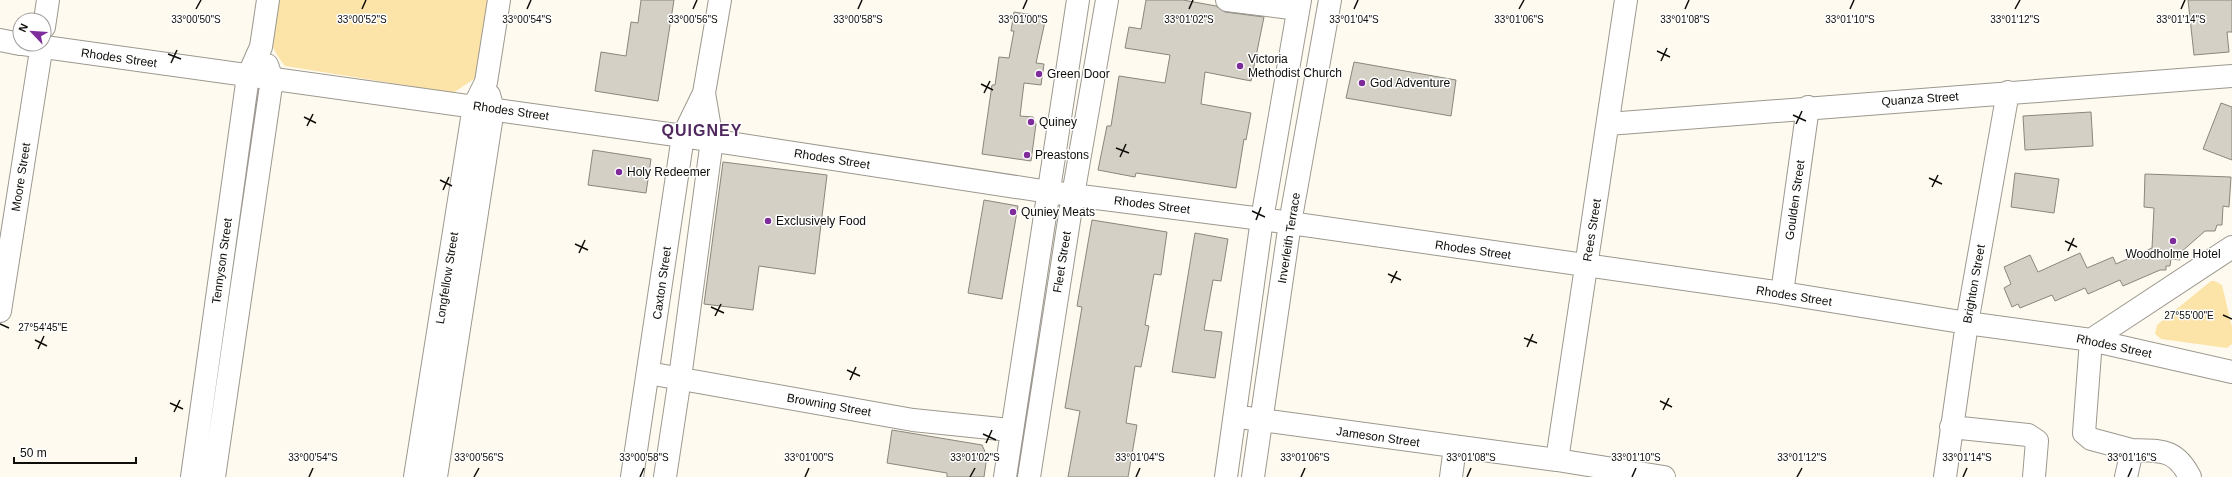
<svg xmlns="http://www.w3.org/2000/svg" width="2232" height="477" font-family="Helvetica,sans-serif">
  <style>
    .green { fill: #fce4a8 }
    .building { fill: #d5d0c6; stroke: #8a867d }
    .lines { fill: none; stroke-linecap: round; stroke-linejoin: round }
    .minor-casing { stroke: #9c988f; stroke-width: 24 }
    .minor { stroke: #fff; stroke-width: 22 }
    .ticks { fill: none; stroke: #0e0d09; stroke-width: 1.5 }
    .poi-dot { fill: #7e2c9c; stroke: #fff; stroke-width: 1.5 }
    .labels { text-anchor: middle; stroke-width: 3; stroke-linejoin: round; paint-order: stroke }
    .street-label { font-size: 12px; fill: #0e0d09; stroke: #fff }
    .poi-label { font-size: 12px; fill: #0e0d09; stroke: #fff; text-anchor: start }
    .district-label { font-size: 16px; font-weight: bold; letter-spacing: 1px; fill: #50295f; stroke: #fff }
    .ticks-label { font-size: 10px; text-anchor: middle; fill: #0e0d09; stroke: #fff; stroke-width: 3; stroke-linejoin: round; paint-order: stroke }
  </style>
  <rect width="100%" height="100%" fill="#fefaef"/>
  <path class="green" d="M276,0H492L483,73L453,93L285,66C264,41 272,30 276,0Z
    M2211,281H2215L2222,285L2232,327V344L2227,348L2161,339L2155,334L2157,325Z"/>
  <path class="building" d="M641,0H674L658,101L595,91L601,52L626,56L631,22L638,23Z
    M1146,0H1183L1216,6L1225,12L1264,17L1251,81L1205,72L1201,104L1251,113L1246,140L1244,139L1236,188L1136,173L1135,177L1098,170L1107,126H1111L1119,76L1165,83L1170,55L1125,48L1129,27L1141,29Z
    M2188,0H2232V32H2227L2229,52L2194,55Z
    M1014,12L1046,17L1036,63L1044,64L1041,85L1024,83L1020,116L1033,117L1036,124L1031,161L982,154L992,85H995L999,57L1009,58L1014,31H1011Z
    M1354,62L1456,80L1451,116L1346,98Z
    M2221,103L2232,107V160L2203,149Z
    M2091,112L2093,146L2025,150L2023,116Z
    M593,150L651,159L646,193L588,185Z
    M723,162L827,175L815,274L759,266L753,310L704,304Z
    M2015,173L2059,179L2054,213L2011,207Z
    M2145,174L2231,177L2229,207L2223,206L2222,225H2217L2215,231H2205L2180,253V260L2171,259L2170,266H2166V270H2160L2123,286L2120,280L2088,294L2085,288L2055,301L2052,295L2020,308L2018,304L2012,307L2004,288L2011,284L2004,267L2030,255L2038,272L2080,253L2087,268L2113,257L2116,264L2152,248L2154,208L2144,207Z
    M984,200L1018,206L1002,299L968,293Z
    M1092,220L1167,232L1161,275L1154,274L1145,325L1149,326L1141,367L1135,366L1126,423L1137,425L1128,477H1068L1080,411L1065,408L1082,307L1077,306Z
    M1195,233L1228,239L1221,281L1213,280L1204,330L1222,332L1215,378L1172,372Z
    M892,430L982,445L987,456L984,477H947V473L887,463Z"/>
  <g class="lines">
    <g class="minor-casing">
      <path id="minor" d="M1227,0L1298,9
        M44,27L48,0
        M0,40L20,44
        M23,44L683,136L1049,192L1262,219L1782,293L1967,323L2091,340L2232,372
        M1608,124L2232,76
        M1782,293L1808,107
        M0,311L42,44
        M648,373L913,420L1010,430
        M1247,418L1557,460L1664,477
        M1951,427L2028,435L2037,441L2034,477
        M2132,450L2091,439L2084,433L2091,340L2232,247
        M1557,460L1626,0
        M192,477L248,76L261,47L268,0
        M214,477L272,79L267,65
        M415,477L474,106L486,82L499,0
        M436,477L493,109L489,95
        M632,477L683,136L704,93L720,0
        M665,477L680,378L712,140L704,93
        M1005,477L1078,0
        M1029,477L1073,195L1107,0
        M1226,477L1262,219L1300,0
        M1253,477L1290,223L1330,0
        M1451,477L1455,447
        M1945,477L1967,323L2008,92
        M2126,477L2132,450C2161,451 2175,448 2190,477"/>
    </g>
    <use href="#minor" class="minor"/>
  </g>
  <path class="ticks" d="M196,9L201,0M362,9L366,0M527,9L531,0M693,9L697,0M858,9L862,0M1023,9L1027,0M1189,9L1193,0M1354,9L1358,0M1519,9L1524,0M1685,9L1689,0M1850,9L1854,0M2015,9L2020,0M2181,9L2185,0M1657,51L1670,57M168,54L181,59M1661,61L1667,48M171,63L177,50M981,84L993,90M984,93L990,81M1793,115L1806,121M304,117L316,123M1796,124L1802,111M307,126L313,114M1116,148L1129,153M1120,157L1126,144M1929,178L1942,184M440,180L452,186M1932,187L1938,175M443,190L449,177M1252,211L1265,217M1256,220L1261,207M2065,241L2077,247M575,244L588,250M2068,251L2074,238M579,253L585,240M1388,274L1401,280M1391,283L1397,271M711,307L724,313M2223,315L2232,319M715,316L721,304M0,324L9,328M1524,338L1537,343M35,340L47,346M1527,347L1533,334M38,349L44,336M847,370L860,376M850,380L856,367M1660,401L1672,407M170,403L183,409M1663,410L1669,398M174,412L180,400M983,434L996,440M986,443L992,430M309,477L313,468M474,477L479,468M640,477L644,468M805,477L809,468M970,477L975,468M1136,477L1140,468M1301,477L1305,468M1467,477L1471,468M1632,477L1636,468M1797,477L1802,468M1963,477L1967,468M2128,477L2132,468"/>
  <g class="poi-dot">
    <circle cx="1240" cy="66" r="4"/>
    <circle cx="1039" cy="74" r="4"/>
    <circle cx="1362" cy="83" r="4"/>
    <circle cx="1031" cy="122" r="4"/>
    <circle cx="1027" cy="155" r="4"/>
    <circle cx="619" cy="172" r="4"/>
    <circle cx="1013" cy="212" r="4"/>
    <circle cx="768" cy="221" r="4"/>
    <circle cx="2173" cy="241" r="4"/>
  </g>
  <g class="labels">
    <g class="street-label">
      <text transform="translate(119 58) rotate(8)" y="4">Rhodes Street</text>
      <text transform="translate(1920 99) rotate(-4)" y="4">Quanza Street</text>
      <text transform="translate(511 111) rotate(8)" y="4">Rhodes Street</text>
      <text transform="translate(832 159) rotate(9)" y="4">Rhodes Street</text>
      <text transform="translate(21 177) rotate(-81)" y="4">Moore Street</text>
      <text transform="translate(1795 200) rotate(-82)" y="4">Goulden Street</text>
      <text transform="translate(1152 205) rotate(7)" y="4">Rhodes Street</text>
      <text transform="translate(1592 230) rotate(-81)" y="4">Rees Street</text>
      <text transform="translate(1289 238) rotate(-81)" y="4">Inverleith Terrace</text>
      <text transform="translate(1473 250) rotate(8)" y="4">Rhodes Street</text>
      <text transform="translate(222 261) rotate(-82)" y="4">Tennyson Street</text>
      <text transform="translate(1062 262) rotate(-81)" y="4">Fleet Street</text>
      <text transform="translate(447 278) rotate(-81)" y="4">Longfellow Street</text>
      <text transform="translate(662 283) rotate(-82)" y="4">Caxton Street</text>
      <text transform="translate(1974 284) rotate(-80)" y="4">Brighton Street</text>
      <text transform="translate(1794 296) rotate(9)" y="4">Rhodes Street</text>
      <text transform="translate(2114 346) rotate(12)" y="4">Rhodes Street</text>
      <text transform="translate(829 405) rotate(10)" y="4">Browning Street</text>
      <text transform="translate(1378 437) rotate(8)" y="4">Jameson Street</text>
    </g>
    <g class="poi-label">
      <text x="1248" y="63">Victoria<tspan x="1248" dy="14">Methodist Church</tspan></text>
      <text x="1047" y="78">Green Door</text>
      <text x="1370" y="87">God Adventure</text>
      <text x="1039" y="126">Quiney</text>
      <text x="1035" y="159">Preastons</text>
      <text x="627" y="176">Holy Redeemer</text>
      <text x="1021" y="216">Quniey Meats</text>
      <text x="776" y="225">Exclusively Food</text>
      <text x="2173" y="258" text-anchor="middle">Woodholme Hotel</text>
    </g>
    <g class="district-label">
      <text x="702" y="136">QUIGNEY</text>
    </g>
  </g>
  <g class="ticks-label">
    <text x="196" y="23">33°00'50"S</text>
    <text x="362" y="23">33°00'52"S</text>
    <text x="527" y="23">33°00'54"S</text>
    <text x="693" y="23">33°00'56"S</text>
    <text x="858" y="23">33°00'58"S</text>
    <text x="1023" y="23">33°01'00"S</text>
    <text x="1189" y="23">33°01'02"S</text>
    <text x="1354" y="23">33°01'04"S</text>
    <text x="1519" y="23">33°01'06"S</text>
    <text x="1685" y="23">33°01'08"S</text>
    <text x="1850" y="23">33°01'10"S</text>
    <text x="2015" y="23">33°01'12"S</text>
    <text x="2181" y="23">33°01'14"S</text>
    <text x="2189" y="319">27°55'00"E</text>
    <text x="43" y="331">27°54'45"E</text>
    <text x="313" y="461">33°00'54"S</text>
    <text x="479" y="461">33°00'56"S</text>
    <text x="644" y="461">33°00'58"S</text>
    <text x="809" y="461">33°01'00"S</text>
    <text x="975" y="461">33°01'02"S</text>
    <text x="1140" y="461">33°01'04"S</text>
    <text x="1305" y="461">33°01'06"S</text>
    <text x="1471" y="461">33°01'08"S</text>
    <text x="1636" y="461">33°01'10"S</text>
    <text x="1802" y="461">33°01'12"S</text>
    <text x="1967" y="461">33°01'14"S</text>
    <text x="2132" y="461">33°01'16"S</text>
  </g>
  <g transform="translate(32 32) rotate(295)"><circle r="19" fill="#ffffff" stroke="#9f9e9d"/>
  <path d="M0-3L7 15L0 10L-7 15Z" fill="#7e2c9c"/>
  <text y="-6" font-size="11" font-weight="bold" text-anchor="middle" fill="#0e0d09">N</text>
  </g>
  <path d="M14 457v6h122v-6" fill="none" stroke="#0e0d09" stroke-width="2"/>
  <text x="20" y="457" font-size="12" fill="#0e0d09" stroke="#ffffff" stroke-width="3" paint-order="stroke">50 m</text>
</svg>
